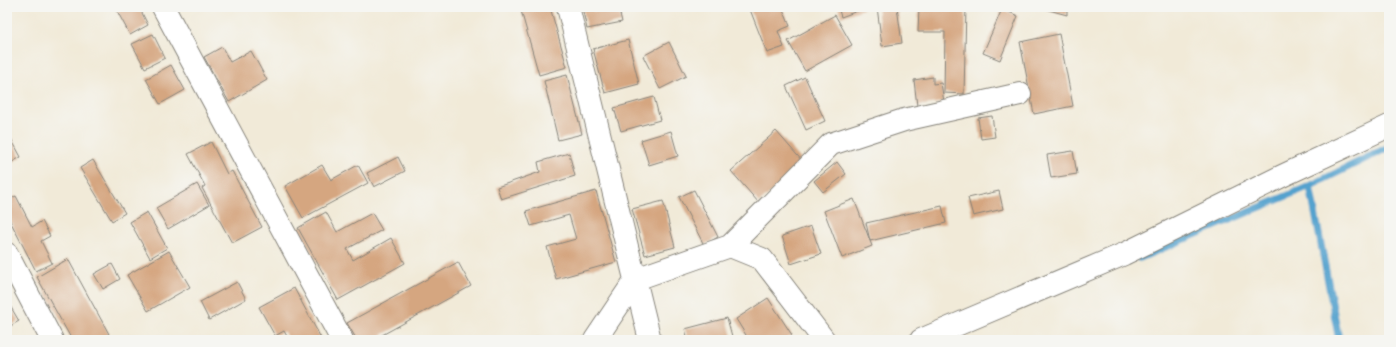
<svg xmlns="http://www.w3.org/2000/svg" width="1396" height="347" font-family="Dekko,sans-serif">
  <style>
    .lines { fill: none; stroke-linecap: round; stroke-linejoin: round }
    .stream { stroke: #54a2ce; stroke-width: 7 }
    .building { fill: #d5a680 }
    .minor-casing { stroke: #86837a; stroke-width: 24 }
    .minor { stroke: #fff; stroke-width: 22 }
  </style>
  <rect width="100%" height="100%" fill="#f6f6f2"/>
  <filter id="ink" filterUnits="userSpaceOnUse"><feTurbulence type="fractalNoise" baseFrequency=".025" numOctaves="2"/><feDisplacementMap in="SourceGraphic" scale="8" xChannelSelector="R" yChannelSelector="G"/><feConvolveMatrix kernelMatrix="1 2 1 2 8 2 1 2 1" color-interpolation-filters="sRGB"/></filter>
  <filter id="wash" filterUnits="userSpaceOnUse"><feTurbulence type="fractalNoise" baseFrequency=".012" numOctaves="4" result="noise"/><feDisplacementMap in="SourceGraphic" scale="16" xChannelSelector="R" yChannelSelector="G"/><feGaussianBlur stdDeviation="0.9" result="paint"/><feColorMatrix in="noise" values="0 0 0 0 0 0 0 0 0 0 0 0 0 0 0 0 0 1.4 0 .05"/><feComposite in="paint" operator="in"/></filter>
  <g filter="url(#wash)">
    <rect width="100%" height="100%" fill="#f1ead8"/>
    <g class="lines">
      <path class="stream" d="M1310,186L1339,340
        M1140,258L1310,186L1389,147"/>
    </g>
    <g id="blocks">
      <path class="building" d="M115,7H139L148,25L130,35Z
        M520,7H550L567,67L539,75Z
        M582,7H592L593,11L612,7L648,8L620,14L622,22L587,29Z
        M749,7H782L790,26L778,31L784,47L767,53Z
        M838,7H863V9L841,17Z
        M877,7H897L902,43L882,46Z
        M919,7H966L964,94L944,93L945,32H918Z
        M1038,7H1067V15Z
        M1002,9L1018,16L1000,60L983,53Z
        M835,15L852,45L805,71L788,41Z
        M153,34L165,58L145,68L132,44Z
        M1059,34L1073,106L1034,114L1020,42Z
        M628,40L639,84L605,93L593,49Z
        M669,42L686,76L660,89L643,56Z
        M222,47L230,62L251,51L267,80L229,102L204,57Z
        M171,65L185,90L160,104L146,79Z
        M567,75L582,134L558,140L544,81Z
        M805,77L825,121L806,130L786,86Z
        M933,77V84L941,83L944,102L917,106L914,80Z
        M654,97L660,120L621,131L614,108Z
        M992,116L995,137L981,139L978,118Z
        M7,131L21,157L7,165Z
        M671,131L678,156L649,165L641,140Z
        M776,131L804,163L759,203L731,171Z
        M211,142L227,174L232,171L262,227L232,243L202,188L205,186L188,154Z
        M1073,151L1077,174L1051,178L1047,155Z
        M569,153L575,176L501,199L497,187L540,172L538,162Z
        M398,157L405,171L374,187L367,173Z
        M93,160L125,213L112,221L80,168Z
        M837,162L846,174L823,192L814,181Z
        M322,165L331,180L358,165L368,183L303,218L285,186Z
        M197,184L209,205L168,229L156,208Z
        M694,190L718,237L704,245L679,197Z
        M596,191L616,262L556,279L547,247L576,239L569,215L531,226L526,211Z
        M999,191L1003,209L973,216L968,198Z
        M16,196L32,227L42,221L50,236L41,241L52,263L36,271L7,215V200Z
        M854,199L872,246L842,258L824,211Z
        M663,201L675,247L645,255L632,209Z
        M942,206L946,223L870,241L866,223Z
        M147,212L167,248L150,258L130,222Z
        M326,212L337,232L372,213L382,230L347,249L353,260L391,238L405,263L338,300L298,228Z
        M811,226L821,254L791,264L782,236Z
        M169,251L190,287L148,311L127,275Z
        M68,259L109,334L99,340H72L37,277Z
        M458,262L471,286L373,340H357L347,323Z
        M112,264L120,279L103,289L94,274Z
        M237,282L246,299L209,320L200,302Z
        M294,288L322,340H289L284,331L275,336L259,307Z
        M768,298L792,335L784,340H749L736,319Z
        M9,304L19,321L7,328V305Z
        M727,318L733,340H688L685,329Z
        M537,337L546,340H535Z
        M637,337L638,340H627Z"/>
    </g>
  </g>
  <g filter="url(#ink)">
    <use href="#blocks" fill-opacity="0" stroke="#86837a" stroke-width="1"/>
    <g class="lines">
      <g class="minor-casing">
        <path id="minor" d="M163,7L342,340
          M568,7L650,340
          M730,246L831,144L904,120L1020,94
          M7,254L52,340
          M595,340L636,279L730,246L762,259L824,340
          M921,340L1124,254L1282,176L1389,126"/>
      </g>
      <use href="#minor" class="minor"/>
    </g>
  </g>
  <rect width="1396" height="347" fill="none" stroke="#f6f6f2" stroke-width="24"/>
</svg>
